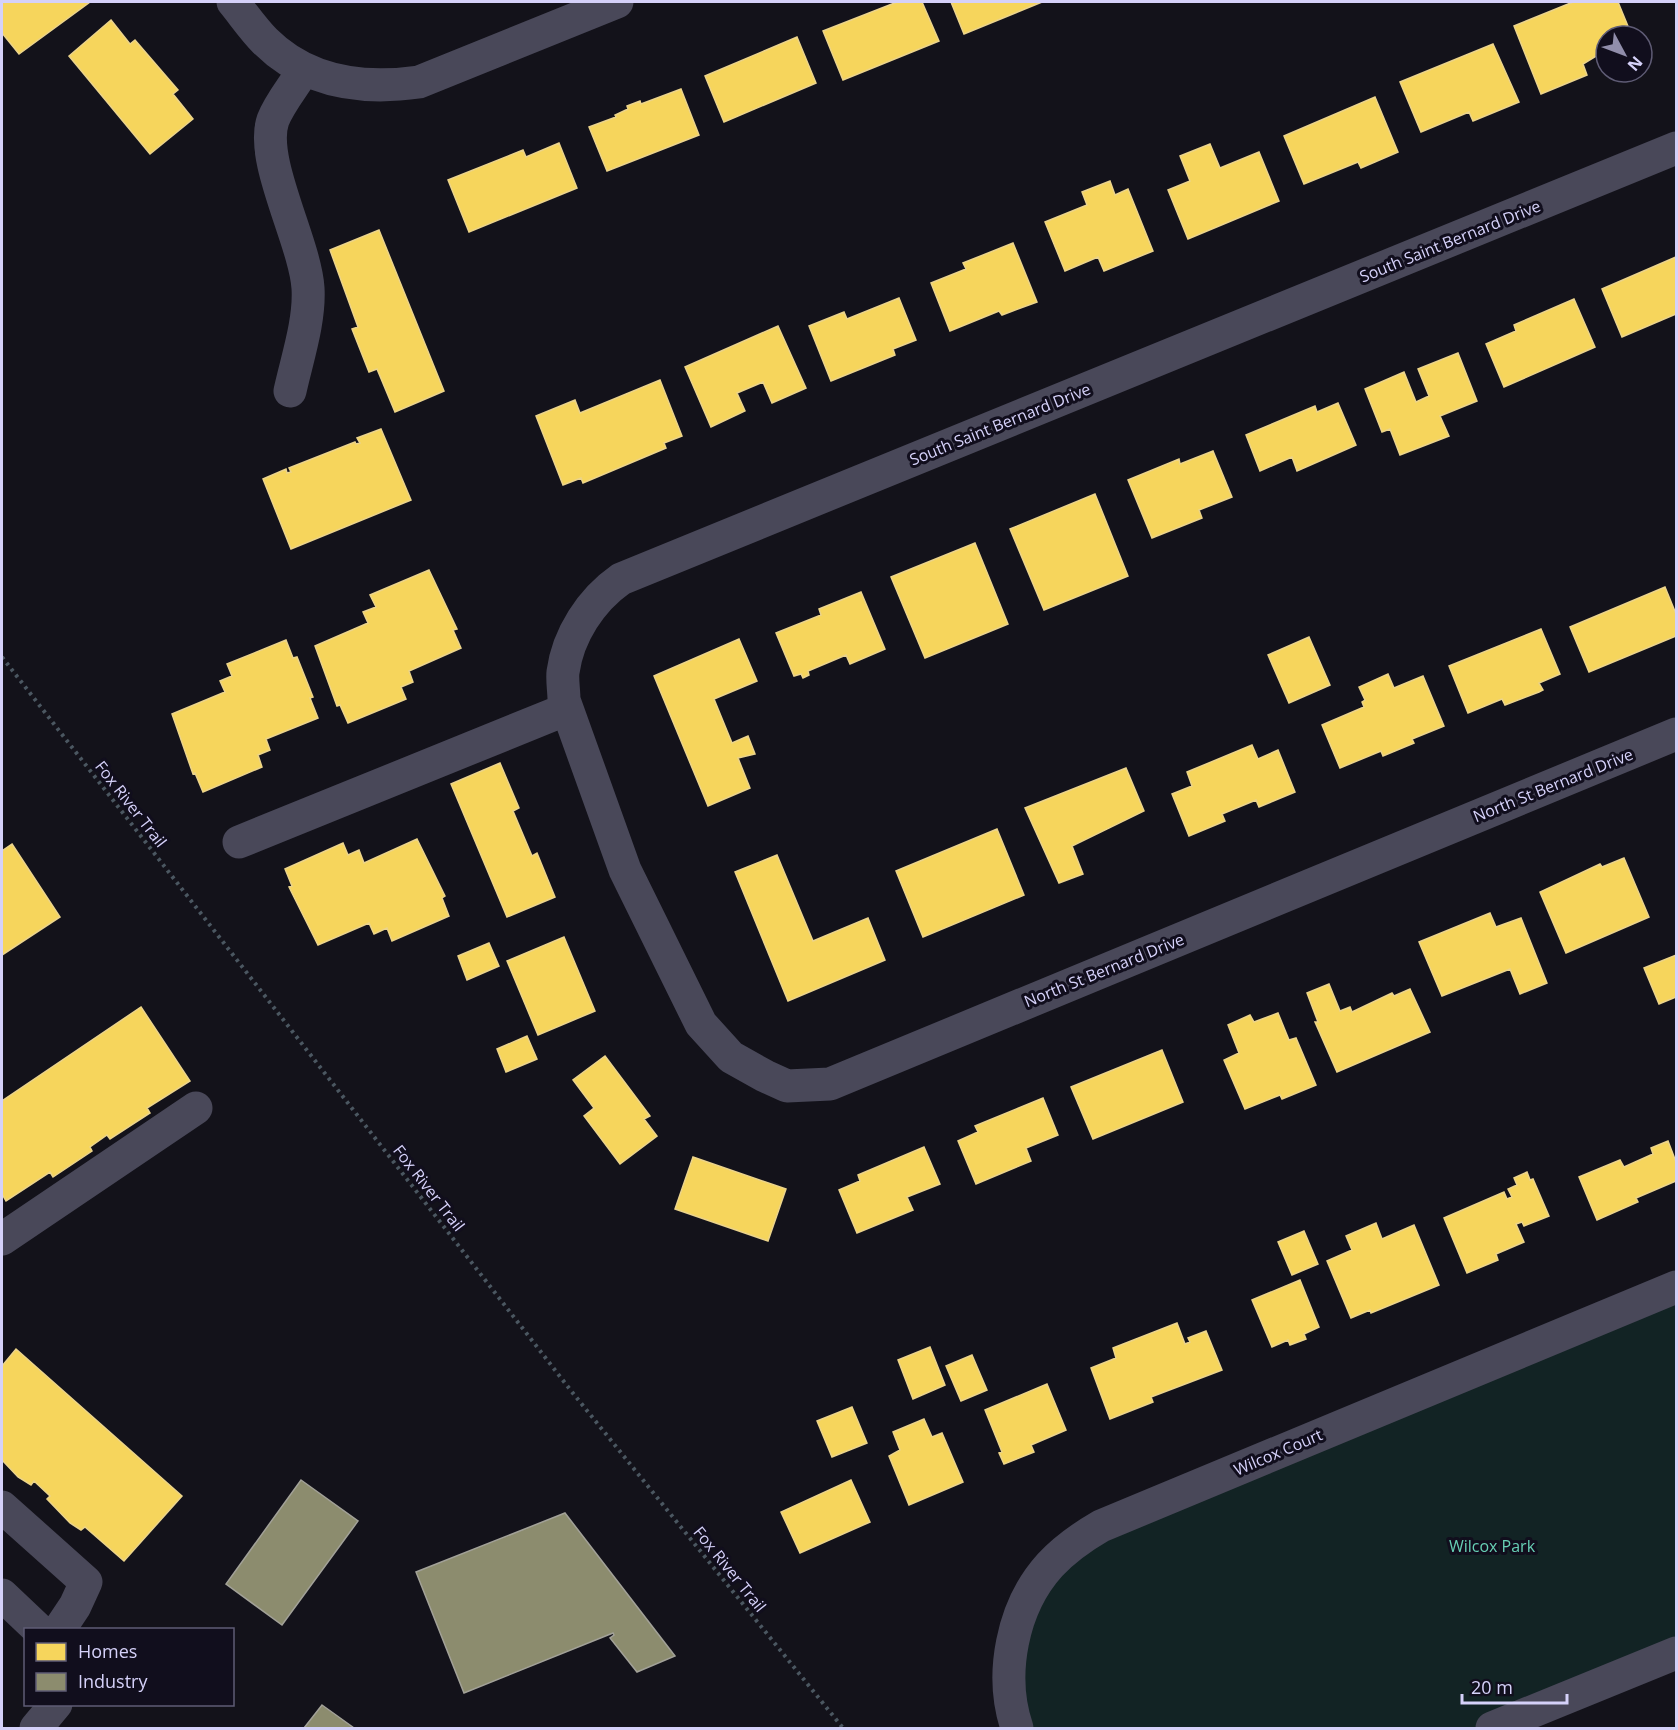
<svg xmlns="http://www.w3.org/2000/svg" width="1678" height="1730" font-family="'Open Sans',sans-serif">
  <style>
    .green { fill: #122324 }
    .homes { fill: #f6d55c; stroke: #ecd48b; stroke-width: 1.5 }
    .industry { fill: #8c8c6e; stroke: #a2a198; stroke-width: 1.5 }
    .lines { fill: none; stroke-linecap: round; stroke-linejoin: round }
    .path { stroke: #4b5761; stroke-width: 4; stroke-dasharray: 3 4.5; stroke-linecap: butt }
    .minor { stroke: #494859; stroke-width: 33 }
    .labels { text-anchor: middle; stroke-width: 6; stroke-linejoin: round; paint-order: stroke }
    .street-label { font-size: 16px; fill: #d5d1f9; stroke: #110e1d }
    .park-label { font-size: 16px; fill: #67cfb4; stroke: #110e1d }
  </style>
  <rect width="100%" height="100%" fill="#13121a"/>
  <path class="green" d="M1676,1287V1653L1492,1728H1017L1009,1686L1049,1567Z"/>
  <path class="homes" d="M2,2H90L19,54L2,33Z
    M897,2H922L939,41L843,80L823,31Z
    M951,2H1042L964,34Z
    M1573,2H1618L1632,36H1606V55L1603,57L1601,53L1583,64L1587,75L1541,94L1514,26Z
    M111,20L130,44L135,40L178,90L173,94L193,119L150,154L69,56Z
    M797,37L816,83L724,122L705,76Z
    M1493,44L1519,102L1473,121L1469,112L1421,132L1400,82Z
    M681,89L699,135L607,171L589,127L616,117L615,115L628,109L627,106L640,101L641,104Z
    M1375,97L1398,152L1361,168L1358,162L1304,184L1284,136Z
    M559,143L577,188L469,232L448,180L523,150L526,157Z
    M1210,144L1220,168L1259,152L1279,201L1188,239L1168,190L1190,181L1180,156Z
    M1110,181L1115,195L1128,189L1153,251L1104,271L1098,257L1065,271L1045,222L1087,205L1082,192Z
    M379,230L444,391L395,412L377,369L369,372L352,329L358,327L330,250Z
    M1013,243L1037,302L1002,315L999,311L950,331L931,283L966,269L963,263Z
    M1676,257V314L1622,337L1602,289Z
    M899,298L916,340L893,349L895,355L831,381L809,326L844,312L847,319Z
    M1574,299L1595,347L1504,387L1486,344L1516,331L1514,325Z
    M778,326L806,388L772,403L763,382L737,393L745,411L711,427L685,367Z
    M1458,353L1477,401L1440,416L1449,436L1400,455L1390,429L1382,432L1365,389L1404,372L1416,402L1429,396L1418,369Z
    M660,380L682,436L664,443L666,448L583,483L581,478L563,485L536,416L575,400L580,413Z
    M1338,403L1356,445L1297,471L1292,457L1260,471L1246,435L1315,406L1317,412Z
    M381,429L411,500L291,549L263,479L286,469L287,473L291,472L289,468L355,442L356,444L360,443L357,438Z
    M1213,451L1232,497L1199,510L1202,518L1152,538L1128,480L1179,459L1180,464Z
    M1095,494L1128,576L1044,610L1010,529Z
    M975,543L1008,624L925,658L891,577Z
    M429,570L457,629L453,630L461,648L409,671L413,682L401,687L406,699L348,723L340,705L337,706L315,646L368,623L363,612L376,607L370,595Z
    M1665,587L1676,614V636L1589,672L1570,627Z
    M861,592L885,649L850,664L846,655L808,671L809,675L803,678L801,674L794,676L776,633L821,615L819,609Z
    M1541,629L1560,674L1539,683L1543,690L1539,692L1505,705L1502,699L1468,713L1449,666Z
    M1309,637L1330,685L1289,703L1268,655Z
    M739,639L757,681L714,699L732,743L748,736L755,754L738,758L750,788L708,806L654,676Z
    M286,640L293,658L297,657L313,697L310,698L318,718L266,739L270,750L258,755L262,767L203,792L195,773L193,774L172,714L225,692L220,681L232,676L227,664Z
    M1388,674L1394,688L1423,676L1444,726L1412,739L1414,743L1383,756L1381,751L1340,768L1322,725L1364,707L1362,702L1365,700L1359,687Z
    M1252,745L1258,759L1278,750L1295,792L1259,807L1256,800L1222,814L1225,821L1189,836L1172,794L1192,786L1187,772Z
    M500,763L519,808L513,811L532,856L537,853L555,897L507,917L451,784Z
    M1126,768L1144,811L1072,846L1083,874L1059,883L1025,808Z
    M997,829L1024,895L923,937L896,871Z
    M417,839L445,896L442,898L449,916L392,941L387,928L374,934L369,923L318,945L289,887L292,886L285,869L343,843L348,855L359,850L364,863Z
    M12,844L60,917L2,955V851Z
    M777,855L813,941L868,918L885,960L788,1001L735,872Z
    M1624,858L1649,917L1566,953L1540,892L1600,864L1602,867Z
    M1490,913L1496,927L1521,918L1547,983L1520,994L1510,969L1442,996L1419,942Z
    M564,937L595,1011L538,1035L507,961Z
    M489,943L499,966L467,980L458,956Z
    M1676,955V997L1659,1004L1644,968Z
    M1329,984L1340,1011L1350,1007L1352,1012L1392,993L1394,996L1410,989L1430,1032L1337,1072L1315,1022H1318L1307,993Z
    M141,1007L190,1081L147,1108L150,1113L110,1139L107,1135L90,1147L92,1151L53,1177L50,1172L6,1201L2,1194V1101Z
    M1278,1013L1289,1040L1296,1038L1316,1085L1282,1099L1280,1095L1245,1109L1224,1060L1239,1053L1228,1025L1250,1015L1254,1022Z
    M527,1036L537,1059L506,1072L497,1049Z
    M1162,1050L1183,1102L1093,1139L1071,1087Z
    M605,1056L650,1116L644,1119L657,1136L620,1164L584,1116L594,1108L573,1080Z
    M1043,1098L1058,1135L1026,1148L1031,1161L976,1184L958,1141L978,1132L975,1126Z
    M1668,1141L1676,1162V1181L1636,1198L1638,1202L1597,1220L1579,1177L1620,1160L1624,1167L1653,1154L1651,1148Z
    M924,1147L940,1184L907,1197L913,1210L857,1233L839,1190L860,1181L858,1175Z
    M693,1157L786,1189L768,1241L675,1209Z
    M1527,1172L1530,1180L1533,1179L1549,1216L1524,1226L1522,1222L1516,1224L1524,1242L1496,1254L1498,1260L1467,1273L1444,1218L1504,1192L1507,1199L1512,1197L1508,1189L1517,1185L1514,1178Z
    M1376,1223L1382,1239L1414,1225L1439,1285L1371,1313L1370,1310L1351,1318L1327,1261L1352,1250L1346,1236Z
    M1304,1231L1318,1264L1292,1275L1278,1242Z
    M1300,1280L1319,1327L1304,1334L1306,1339L1290,1345L1288,1340L1272,1347L1252,1300Z
    M1177,1323L1185,1344L1190,1342L1188,1338L1206,1331L1222,1370L1151,1397L1153,1402L1110,1419L1091,1368L1116,1358L1113,1348Z
    M930,1347L945,1385L913,1399L898,1360Z
    M16,1349L182,1496L124,1561L85,1527L81,1530L70,1523L47,1499L50,1496L34,1481L31,1485L18,1477L2,1460V1366Z
    M972,1355L987,1390L961,1401L946,1366Z
    M1047,1384L1066,1430L1031,1445L1034,1452L1004,1464L999,1453L1002,1452L985,1410Z
    M852,1407L867,1443L832,1457L817,1421Z
    M924,1419L932,1437L942,1433L963,1482L909,1505L889,1456L900,1450L893,1432Z
    M851,1480L870,1522L800,1553L781,1512Z"/>
  <path class="industry" d="M301,1480L358,1521L282,1625L226,1584Z
    M565,1513L675,1656L637,1672L610,1638L614,1635L613,1633L464,1693L416,1572Z
    M322,1705L336,1715L354,1728H304Z"/>
  <g class="lines">
    <path class="path" d="M2,657L572,1392L843,1728"/>
    <path class="minor" d="M233,2C243,14 253,29 265,41C307,83 363,90 419,82L617,2
      M1676,148L621,579C591,600 568,635 563,672C562,680 564,691 564,700L625,870L701,1024L731,1057L765,1076L787,1086L830,1084L1676,734
      M290,391C297,359 310,321 308,288C305,242 259,160 273,120C280,102 295,85 304,69
      M239,842L567,709
      M2,1239L196,1108
      M2,1507L86,1582L75,1606L59,1630
      M2,1595L39,1630
      M36,1728L56,1704
      M1017,1728C999,1675 1012,1607 1050,1565C1065,1549 1082,1537 1101,1526L1676,1287
      M1492,1728L1676,1653"/>
  </g>
  <g class="labels">
    <g class="street-label">
      <text transform="translate(1450 241) rotate(-22)" y="6">South Saint Bernard Drive</text>
      <text transform="translate(1000 424) rotate(-22)" y="6">South Saint Bernard Drive</text>
      <text transform="translate(1553 785) rotate(-22)" y="6">North St Bernard Drive</text>
      <text transform="translate(131 804) rotate(52)" y="6">Fox River Trail</text>
      <text transform="translate(1104 970) rotate(-22)" y="6">North St Bernard Drive</text>
      <text transform="translate(429 1188) rotate(52)" y="6">Fox River Trail</text>
      <text transform="translate(1278 1452) rotate(-23)" y="6">Wilcox Court</text>
      <text transform="translate(730 1569) rotate(51)" y="6">Fox River Trail</text>
    </g>
    <g class="park-label">
      <text x="1492" y="1552">Wilcox Park</text>
    </g>
  </g>
  <rect width="1678" height="1730" fill="none" stroke="#d5d1f9" stroke-width="6"/>
  <rect x="24" y="1628" width="210" height="78" fill="#110e1d" stroke="#5f5c75" stroke-width="1.5"/>
  <rect x="36" y="1643" width="30" height="18" fill="#f6d55c" stroke="#5f5c75" stroke-width="1.5"/>
  <text x="78" y="1658" font-size="18" fill="#d5d1f9">Homes</text>
  <rect x="36" y="1673" width="30" height="18" fill="#8c8c6e" stroke="#5f5c75" stroke-width="1.5"/>
  <text x="78" y="1688" font-size="18" fill="#d5d1f9">Industry</text>
  <g transform="translate(1624 54) rotate(131)"><circle r="28" fill="#110e1d" stroke="#5f5c75" stroke-width="1.5"/>
  <path d="M0-4.5L10 22L0 15L-10 22Z" fill="#918eab"/>
  <text y="-9" font-size="16" font-weight="bold" text-anchor="middle" fill="#d5d1f9">N</text>
  </g>
  <path d="M1462 1694v9h105v-9" fill="none" stroke="#d5d1f9" stroke-width="3"/>
  <text x="1471" y="1694" font-size="18" fill="#d5d1f9" stroke="#110e1d" stroke-width="4.5" paint-order="stroke">20 m</text>
</svg>
